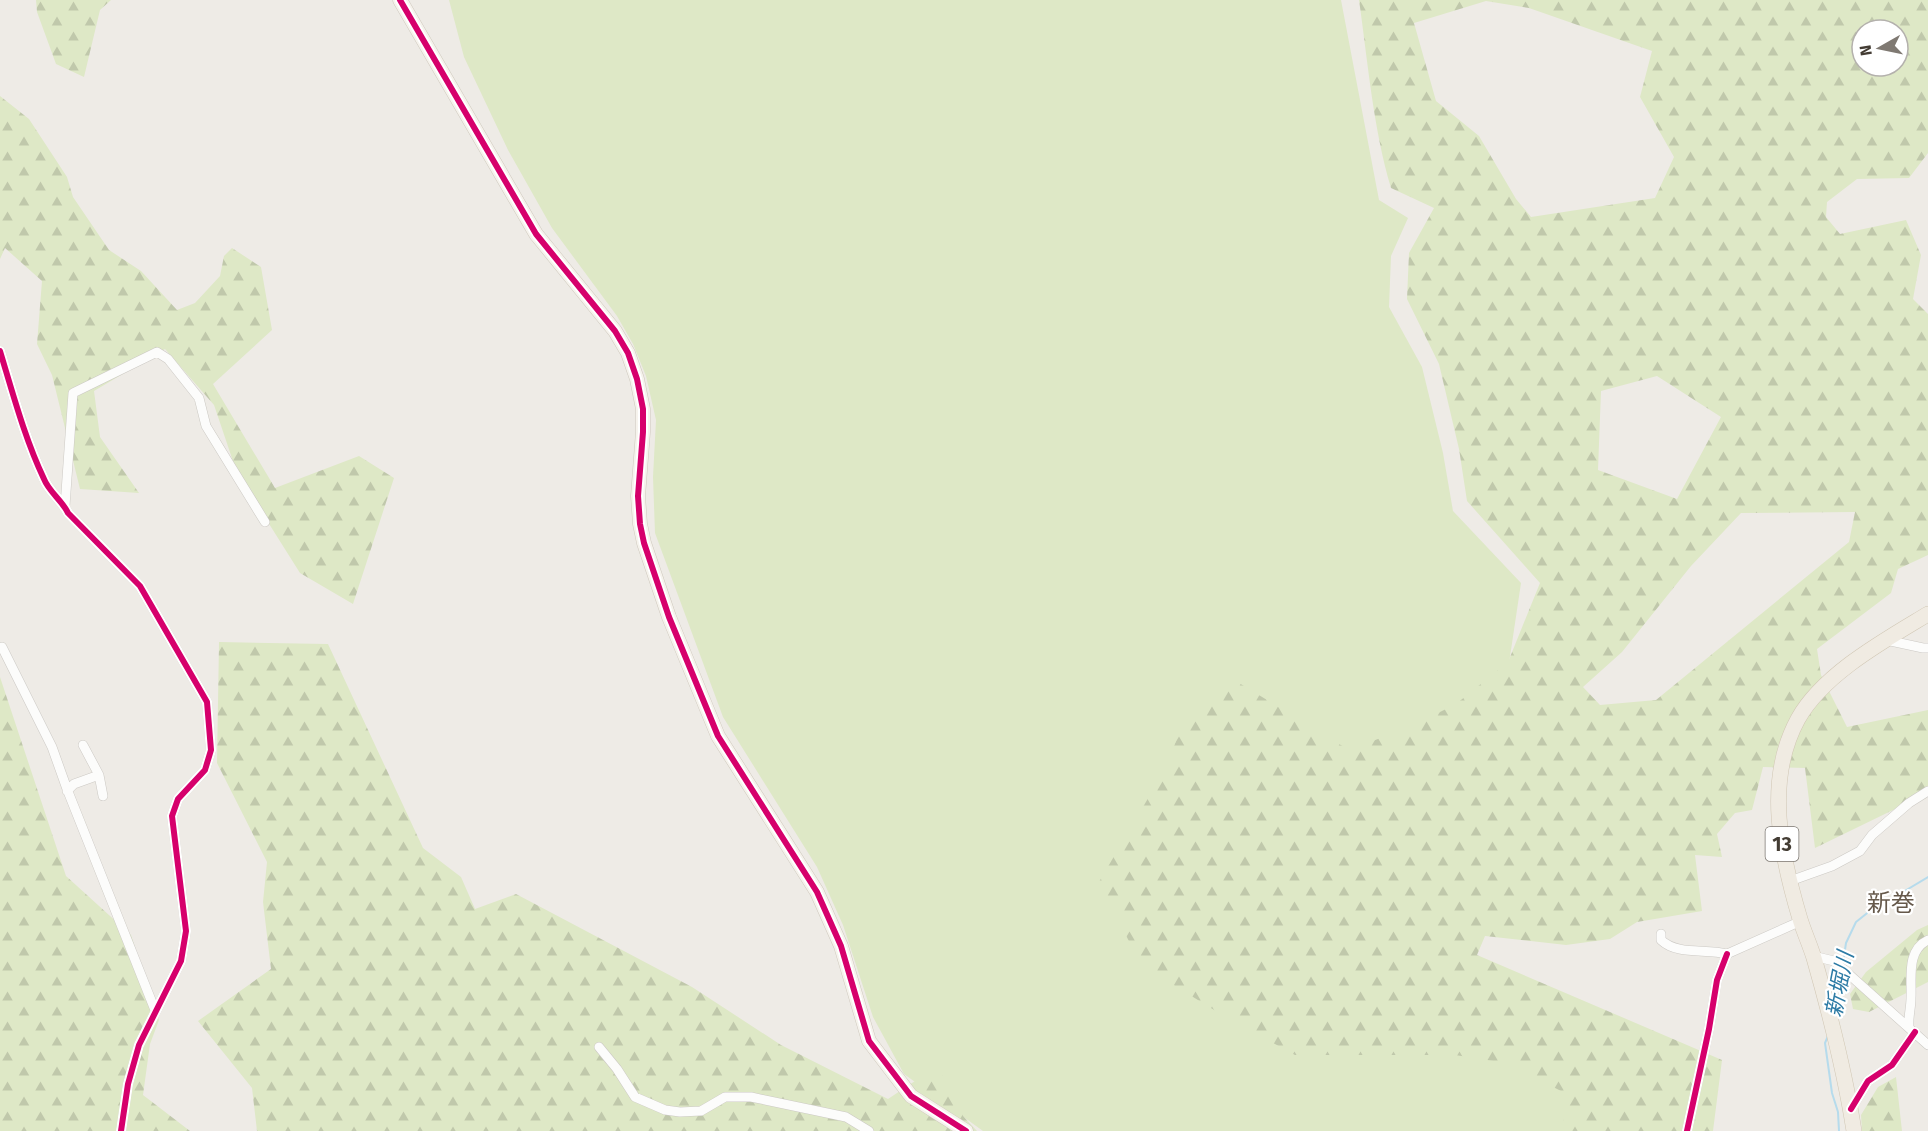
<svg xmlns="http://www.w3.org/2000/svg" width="1928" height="1131" font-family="'Fira Sans','Noto Sans JP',sans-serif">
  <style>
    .green { fill: #dee8c6 }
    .forest { fill: url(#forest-firs); fill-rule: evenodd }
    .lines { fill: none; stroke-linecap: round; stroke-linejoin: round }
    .stream { stroke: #b6dbec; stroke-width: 2 }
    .street-casing { stroke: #ccc9c4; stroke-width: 10 }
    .secondary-casing { stroke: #cec8bd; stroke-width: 15 }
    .primary-casing { stroke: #d0c6b3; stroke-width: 16 }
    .street { stroke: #fcfcfb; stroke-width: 9 }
    .secondary { stroke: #f6f3ed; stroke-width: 14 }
    .primary { stroke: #f0ebe2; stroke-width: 15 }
    .cycleway-casing { stroke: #fff; stroke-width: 10 }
    .cycleway { stroke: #d6006c; stroke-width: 6 }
    .labels { text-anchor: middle; stroke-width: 4.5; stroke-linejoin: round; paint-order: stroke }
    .shield { fill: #fff; stroke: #7b7670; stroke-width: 1.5 }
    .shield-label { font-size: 20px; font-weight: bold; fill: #433c33 }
    .water-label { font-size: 22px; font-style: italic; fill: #2d7ba5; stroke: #fff }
    .quarter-label { font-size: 24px; fill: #66594b; stroke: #fff }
  </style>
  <defs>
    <pattern id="forest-firs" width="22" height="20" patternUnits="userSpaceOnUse" patternTransform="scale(1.5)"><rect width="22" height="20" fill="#dee8c6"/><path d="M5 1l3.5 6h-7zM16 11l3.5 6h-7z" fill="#c0c8ab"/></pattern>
  </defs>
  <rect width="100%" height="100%" fill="#eeebe6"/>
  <path class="green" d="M449,0H1341L1379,200L1408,218L1391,256L1389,307L1422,367L1443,453L1453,511L1521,583L1475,891L1450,1009L1577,1048V1131H983L904,1074L873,1017L843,925L817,867L723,717L655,533L653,477L656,420L646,376L633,344L617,316L552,228L508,150L464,57Z"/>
  <path class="forest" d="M36,0H111L100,10L84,77L56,64L37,12Z
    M1359,0H1928V153L1909,178L1857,179L1827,202L1826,217L1840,234L1906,220L1921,255L1913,299L1928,314V555L1898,569L1891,593L1817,649L1821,675L1847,727L1928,710V793L1815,848L1805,768L1763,767L1752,810L1735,813L1717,834L1722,857L1695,855L1702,911L1637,922L1610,939L1566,945L1485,936L1477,955L1722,1060L1713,1131H1564L1563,1092L1506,1063L1455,1055H1295L1224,1016L1141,965L1099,882L1167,766L1186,713L1239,683L1349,750L1412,726L1456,704L1508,662L1540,583L1467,501L1459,449L1439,364L1407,299L1409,253L1434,208L1391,188C1373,127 1368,63 1359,0ZM1486,1L1529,8L1652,51L1640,97L1674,157L1655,198L1531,217L1516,199L1479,136L1436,101L1414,23ZM1862,30H1898V66H1862ZM1657,376L1721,417L1677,499L1598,470L1601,391ZM1855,512L1849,542L1656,700L1600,705L1583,687L1622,652L1691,566L1741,513Z
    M0,96L29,119L67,177L73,197L109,250L141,271L177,310L195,303L220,276L224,256L232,248L261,267L272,330L213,384L275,488L359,456L394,478L353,604L300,573L237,473L214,405L165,349L94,391L100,437L139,493L80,489L52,375L37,344L42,281L5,248L0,259Z
    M219,642L328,644L423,848L461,877L475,909L516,894L692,987L781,1045L888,1099L924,1075L941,1072L963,1116L977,1131H257L252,1088L198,1021L271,969L263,902L267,862L217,763Z
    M0,677L66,876L131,935L159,1020L150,1044L143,1095L190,1131H0Z
    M1928,925V982L1869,1012L1853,1009L1850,994L1866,972L1917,930Z
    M1896,1077L1902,1131H1862L1861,1115L1878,1087Z"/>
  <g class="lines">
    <path class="stream" d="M1843,963L1846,943L1856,922L1876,906L1893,898L1928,877
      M1836,1010L1840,997L1841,972
      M1828,1036L1825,1043L1832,1093L1838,1112L1839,1131"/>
    <g class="street-casing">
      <path id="street" d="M0,351C13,394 25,439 44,479C49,492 62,500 68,513L140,586L207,702L211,750L205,770L178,799L172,816L186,931L181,961L139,1045L128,1084L121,1131
        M65,506L73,393L157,352L168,359L199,398L206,426L265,522
        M1886,640L1923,648H1928
        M0,648L2,647L52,747L67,789L155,1010
        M83,745L99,775L103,796
        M67,791L74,784L99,775
        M1790,881L1832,866L1860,851L1872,835L1909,803L1928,791
        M1661,934V940C1678,956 1706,948 1727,954L1801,921
        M1813,956L1834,961L1928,1045
        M1909,1027C1908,1017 1911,1008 1911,998C1912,979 1906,950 1928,940
        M599,1047L617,1069L635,1097L665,1110L680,1112L701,1111L725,1097H751L846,1117L869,1131
        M1851,1109L1868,1081L1892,1065L1915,1032
        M1687,1131L1709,1029L1717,980L1727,954"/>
    </g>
    <g class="secondary-casing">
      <path id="secondary" d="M400,0L536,234L615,331L628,353L637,379L643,409V432L638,496L640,524L644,543L669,617L718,736L817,892L841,946L869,1041L911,1096L966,1131"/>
    </g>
    <g class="primary-casing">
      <path id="primary" d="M1854,1131C1845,1073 1830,1014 1814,958C1810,945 1804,932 1800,919C1781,855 1764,781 1798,719C1823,674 1885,640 1928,614"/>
    </g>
    <use href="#street" class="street"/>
    <use href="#secondary" class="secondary"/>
    <use href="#primary" class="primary"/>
    <g class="cycleway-casing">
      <path id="cycleway" d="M400,0L536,234L615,331L628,353L637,379L643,409V432L638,496L640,524L644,543L669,617L718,736L817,892L841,946L869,1041L911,1096L966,1131
        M0,351C13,394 25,439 44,479C49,492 62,500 68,513L140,586L207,702L211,750L205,770L178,799L172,816L186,931L181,961L139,1045L128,1084L121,1131
        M1851,1109L1868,1081L1892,1065L1915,1032
        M1687,1131L1709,1029L1717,980L1727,954"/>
    </g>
    <use href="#cycleway" class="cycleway"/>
  </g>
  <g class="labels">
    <rect class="shield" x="1765.5" y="827" width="33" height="34" rx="4.5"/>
    <g class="shield-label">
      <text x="1782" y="851">13</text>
    </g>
    <g class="water-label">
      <text transform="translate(1839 984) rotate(-79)" y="8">新堀川</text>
    </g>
    <g class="quarter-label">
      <text x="1891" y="911">新巻</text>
    </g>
  </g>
  <g transform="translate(1880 48) rotate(261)"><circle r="28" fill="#ffffff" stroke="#b4b1ad" stroke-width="1.5"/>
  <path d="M0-4.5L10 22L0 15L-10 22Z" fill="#7f7972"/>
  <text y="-9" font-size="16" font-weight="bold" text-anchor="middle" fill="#433c33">N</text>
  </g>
</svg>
